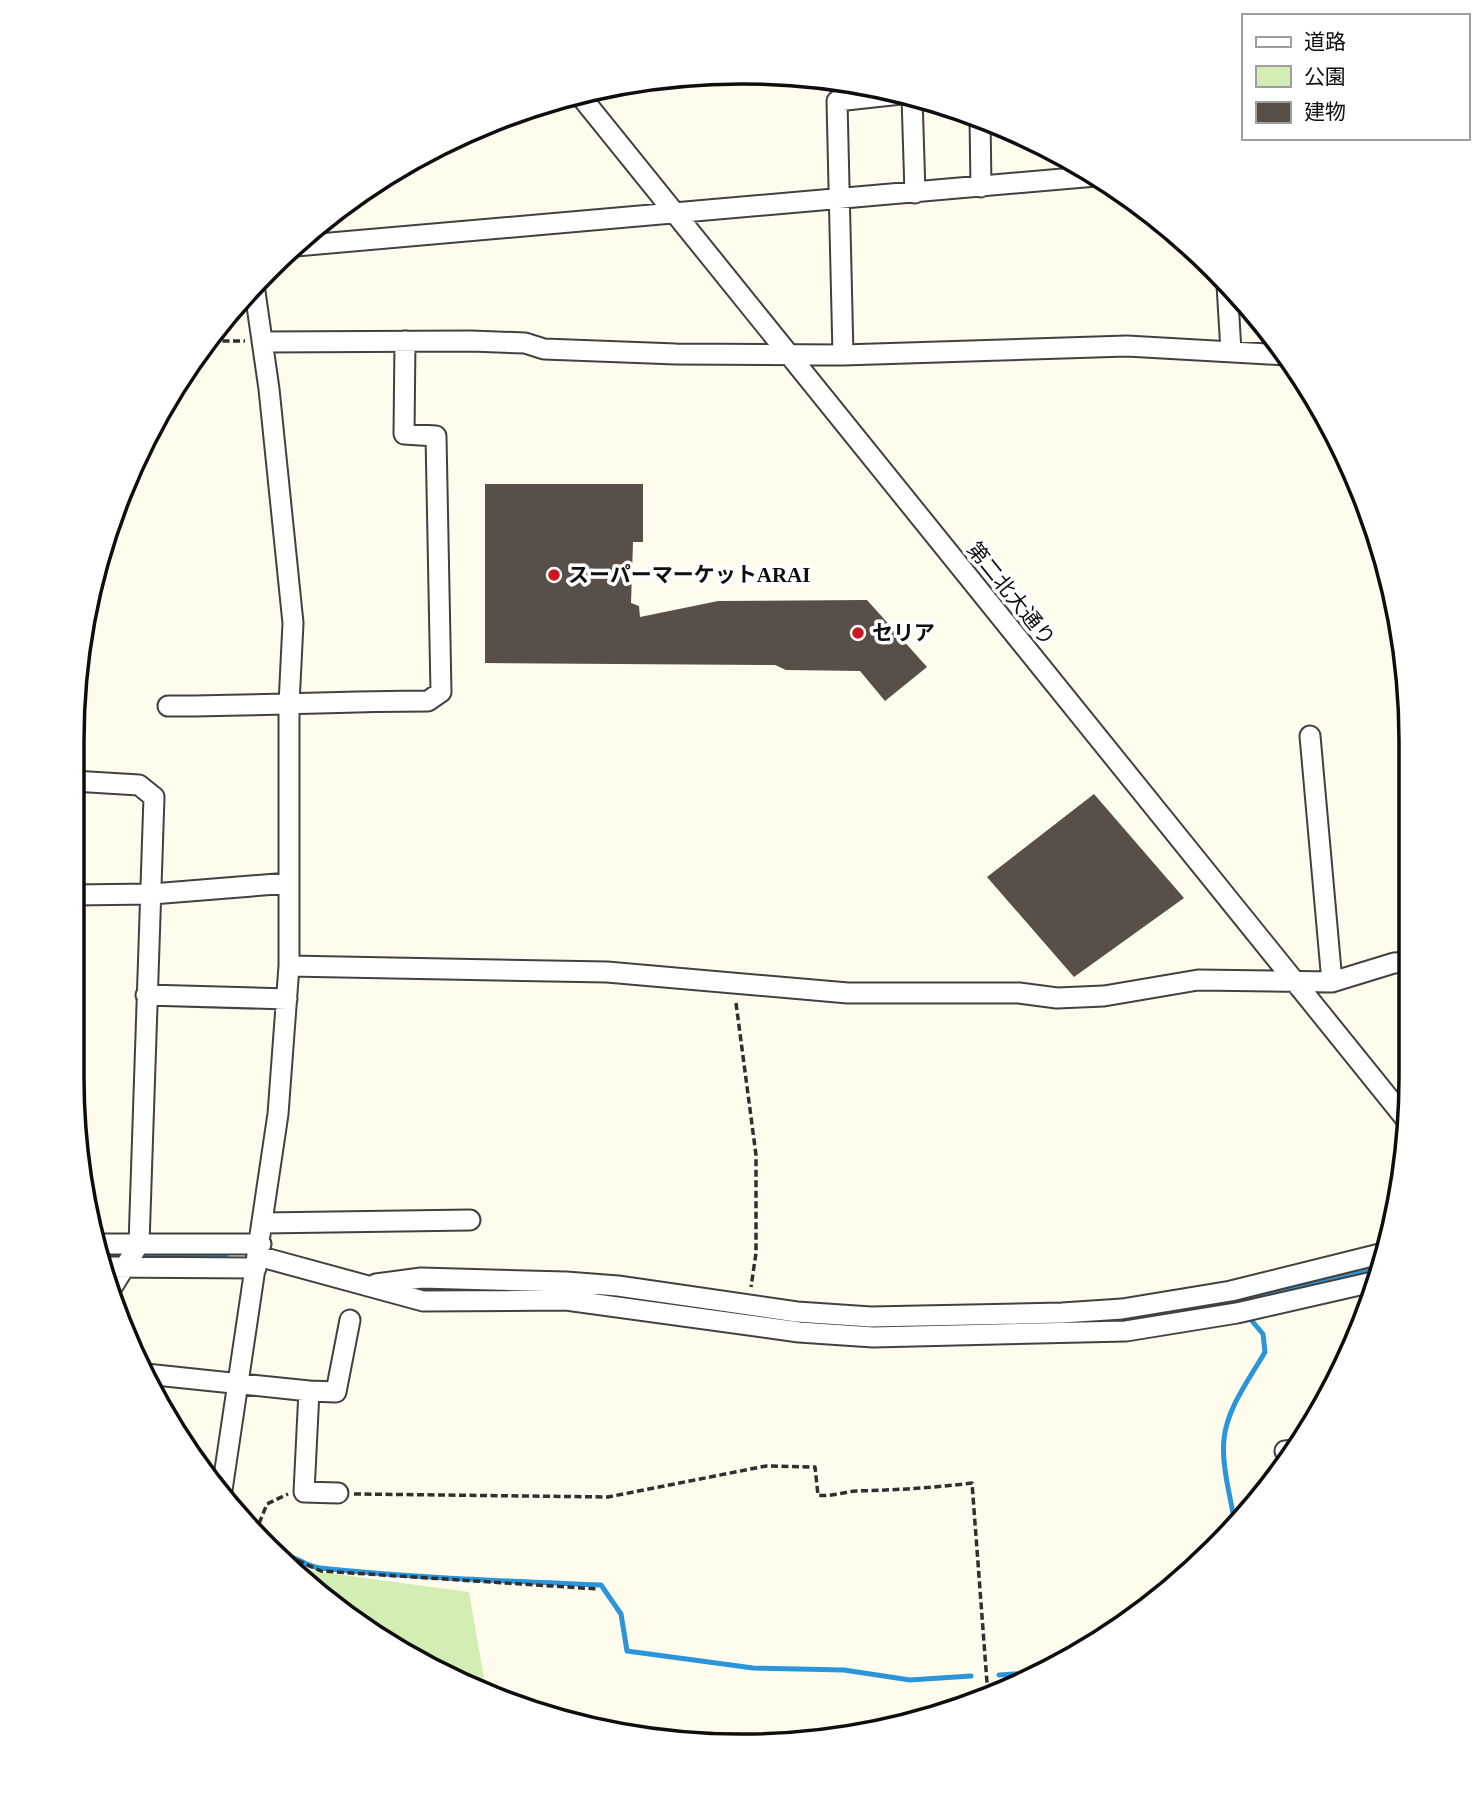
<svg xmlns="http://www.w3.org/2000/svg" width="1483" height="1818" font-family="'Times New Roman','Noto Sans JP',serif">
  <style>
    .green { fill: #d2eeb3 }
    .lines { fill: none; stroke-linecap: round; stroke-linejoin: round }
    .stream { stroke: #2b95dc; stroke-width: 5 }
    .building { fill: #584f49 }
    .minor-casing { stroke: #414141; stroke-width: 23 }
    .path { stroke: #303030; stroke-width: 3.5; stroke-dasharray: 7 3.5; stroke-linecap: butt }
    .minor { stroke: #fff; stroke-width: 19 }
    .poi-dot { fill: #ce161e; stroke: #fff; stroke-width: 2.5 }
    .labels { text-anchor: middle; stroke-width: 7; stroke-linejoin: round; paint-order: stroke }
    .poi-label { font-size: 21px; font-weight: bold; fill: #0e0e0e; stroke: #fff; text-anchor: start }
    .street-label { font-size: 21px; fill: #0e0e0e; stroke: #fff }
    .rim { fill: none; stroke: #0e0e0e; stroke-width: 3.5 }
  </style>
  <rect width="100%" height="100%" fill="#fffcee"/>
  <path class="green" d="M289,1558L313,1571L469,1592L486,1689L406,1656L280,1559Z"/>
  <g class="lines">
    <path class="stream" d="M97,1255H128
      M138,1255H226
      M1076,1323L1236,1302L1382,1267
      M936,1325H993
      M1235,1525C1231,1498 1221,1465 1224,1439C1227,1408 1250,1378 1265,1352L1263,1334L1247,1315
      M275,1556C297,1553 302,1566 320,1568C414,1578 508,1581 601,1585L621,1614L627,1651L753,1668L844,1670L910,1680L971,1676
      M999,1675L1046,1672"/>
  </g>
  <path class="building" d="M485,484H643V542H633L631,603L639,606L640,617L718,601L867,600L927,667L885,701L860,671L786,670L775,665L485,663Z
    M1094,794L1184,898L1074,977L987,877Z"/>
  <g class="lines">
    <g class="minor-casing">
      <path id="minor" d="M578,93L1409,1123
        M912,97L915,193
        M980,118L981,187
        M296,246L1096,176
        M1227,285L1231,351
        M262,342L471,341L525,343L544,349L676,354L843,355L1127,346L1286,355
        M843,355L837,101L901,94
        M168,706C255,706 341,701 428,701L441,692L436,436L404,434L405,341
        M1310,736L1332,982
        M73,781L139,785L154,797L139,1244L111,1289
        M72,895L152,894L289,883
        M289,966L607,972L848,993H1019L1057,998L1104,996L1198,980L1332,982L1394,963L1410,962
        M146,995L287,999
        M263,1223L470,1220
        M94,1244H261
        M258,1256L423,1301L566,1300L799,1332L873,1337L1126,1331L1237,1313L1377,1281
        M102,1267L256,1268
        M376,1284L421,1278L566,1282L618,1286L797,1312L871,1317L1062,1313L1122,1309L1231,1291L1388,1252
        M146,1374L309,1391L304,1492L338,1493
        M309,1391L336,1392L350,1320
        M1285,1451L1294,1450
        M222,1490L278,1114L289,966V704L293,623L269,389L254,285"/>
    </g>
    <path class="path" d="M212,341H245
      M736,1003L756,1155V1253L751,1287
      M354,1494L608,1497L766,1466L815,1467L818,1495C831,1497 843,1492 856,1491C895,1490 933,1488 972,1483L988,1696
      M255,1533L267,1504L288,1494
      M277,1557H290L321,1571L598,1589"/>
    <use href="#minor" class="minor"/>
  </g>
  <g class="poi-dot">
    <circle cx="554" cy="575" r="7"/>
    <circle cx="858" cy="633" r="7"/>
  </g>
  <g class="labels">
    <g class="poi-label">
      <text x="568" y="582">スーパーマーケットARAI</text>
      <text x="872" y="640">セリア</text>
    </g>
    <g class="street-label">
      <text transform="translate(1011 594) rotate(51)" y="7">第二北大通り</text>
    </g>
  </g>
  <path d="M0 0H1483V1818H0ZM741 84H742A657 657 0 0 1 1399 741V1077A657 657 0 0 1 742 1734H741A657 657 0 0 1 84 1077V741A657 657 0 0 1 741 84Z" fill="#fff" fill-rule="evenodd"/>
  <path class="rim" d="M741 84H742A657 657 0 0 1 1399 741V1077A657 657 0 0 1 742 1734H741A657 657 0 0 1 84 1077V741A657 657 0 0 1 741 84Z"/>
  <rect x="1242" y="14" width="228" height="126" fill="#ffffff" stroke="#9f9f9f" stroke-width="2"/>
  <rect x="1256" y="37" width="35" height="10" fill="#ffffff" stroke="#9f9f9f" stroke-width="2"/>
  <text x="1304" y="49" font-size="21" fill="#0e0e0e">道路</text>
  <rect x="1256" y="66" width="35" height="21" fill="#d2eeb3" stroke="#9f9f9f" stroke-width="2"/>
  <text x="1304" y="84" font-size="21" fill="#0e0e0e">公園</text>
  <rect x="1256" y="102" width="35" height="21" fill="#584f49" stroke="#9f9f9f" stroke-width="2"/>
  <text x="1304" y="119" font-size="21" fill="#0e0e0e">建物</text>
</svg>
